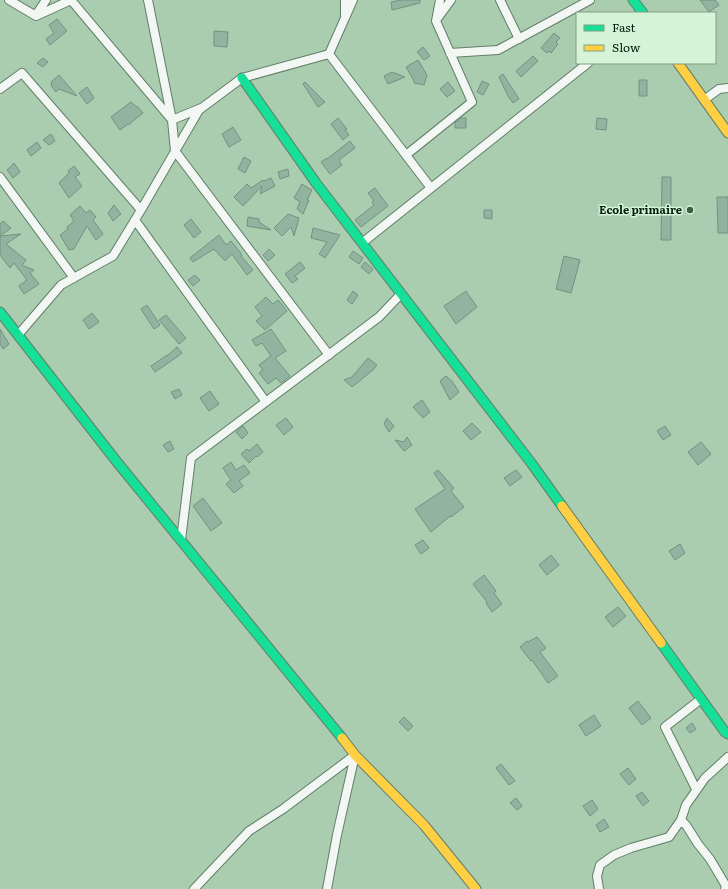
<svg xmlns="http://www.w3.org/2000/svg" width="728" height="889" font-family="Literata,serif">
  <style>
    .building { fill: #92b3a0; stroke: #729381 }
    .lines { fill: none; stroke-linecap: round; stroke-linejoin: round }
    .street-casing { stroke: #627e68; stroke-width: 10 }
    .fast-casing { stroke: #627e68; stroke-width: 11 }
    .slow-casing { stroke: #627e68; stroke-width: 11 }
    .street { stroke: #f2f7f3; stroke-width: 8 }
    .fast { stroke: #16e098; stroke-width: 9 }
    .slow { stroke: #ffcf43; stroke-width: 9 }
    .poi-dot { fill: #3f5c45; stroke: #d4f3d7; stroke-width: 1.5 }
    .labels { text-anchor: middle; stroke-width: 3; stroke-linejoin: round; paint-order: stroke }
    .poi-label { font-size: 11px; font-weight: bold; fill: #061f0c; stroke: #d4f3d7; text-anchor: end }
  </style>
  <rect width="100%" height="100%" fill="#aaccaf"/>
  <path class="building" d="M401,0H420V3L392,10L391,2Z
    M700,0H715L719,5L709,12Z
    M57,19L67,31L50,45L46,39L54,33L49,25Z
    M214,31L228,32L227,47L214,46Z
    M554,33L560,38L556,42L558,44L551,53L549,51L547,53L541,48Z
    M423,47L430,56L424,60L417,52Z
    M533,56L538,61L521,77L516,71Z
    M43,58L48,62L43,67L37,63Z
    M418,60L427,75L424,85L414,83V81L406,67Z
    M392,72L405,77L388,84L384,76Z
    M503,74L519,99L513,103L508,96L499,77Z
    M59,75L77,96L59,89L56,92L52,87L51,82Z
    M639,80H647V96H639Z
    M482,81L489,84L483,95L477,92Z
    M305,82L325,102L318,107L303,84Z
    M448,82L455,91L447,97L440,89Z
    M87,87L94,98L87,104L79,93Z
    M131,102L137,107H138L143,113L128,125V124L120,130L111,117Z
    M338,118L347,129L345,130L349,135L343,140L331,124Z
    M461,118H466V128H455V123Z
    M597,118L607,119L606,130L596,129Z
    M233,127L241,140L229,147L222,134Z
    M51,134L55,141L49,145L43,140Z
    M350,141L355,148L339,160L342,165L330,174L321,162L327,158V159Z
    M37,142L41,148L31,156L27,150Z
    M244,157L251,161L245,173L238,169Z
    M14,163L20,172L13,178L7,170Z
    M74,166L80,174L75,177L82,186L69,198L59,183L69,173L68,171Z
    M288,169L289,176L280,179L278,172Z
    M662,177H671V240H661Z
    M271,178L275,186L260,194L262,186L243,206L234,197L247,184L251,188L263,180L264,181Z
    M302,184L312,190L307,200H309L303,214L297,209L300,202L294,198Z
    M375,188L388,206L361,227L355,220L374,205L372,202L374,201L368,193Z
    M717,197H728V233H718Z
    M114,205L121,214L113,221L108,213Z
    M80,206L86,213L90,210L96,217L93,220L103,234L96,240L87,226L74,249L69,250L60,235L68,229L67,227L74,221L70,215Z
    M484,210H492V219L484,218Z
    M288,214L299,218L294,236L291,227L282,236L274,228Z
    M248,217L259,219V222L271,230L247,226Z
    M191,219L201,232L194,238L184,225Z
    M3,221L11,228L0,236L21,234L6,244L26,260L22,265L24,266L34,270L30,273L39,284L24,294L19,286L27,280L14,263L10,268L0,255V224Z
    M313,228L340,235L325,258L319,254L327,242L311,238Z
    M219,235L226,245L231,241L240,252L242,256H241L253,270L247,275L232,254L225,261L214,249L193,262L190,258Z
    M269,249L275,255L268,261L263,255Z
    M353,251L363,258L359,264L349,257Z
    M564,256L580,260L571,293L556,289Z
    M300,262L305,268L295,276L298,279L292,283L285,274Z
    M365,262L373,269L369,274L361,267Z
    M195,275L200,280L193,286L188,280Z
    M353,291L358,295L352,304L347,300Z
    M466,291L477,307L456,324L444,306Z
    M266,297L273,304L278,300L287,311L265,330L256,321L262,316L255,307Z
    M147,305L160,325L154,329L141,309Z
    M92,313L99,322L89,329L83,320Z
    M166,315L178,329L186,338L179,344L159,320Z
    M0,329L9,344L3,349L0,344Z
    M271,329L286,351L275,358L290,376L281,383L276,378L268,384L259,373L263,370L259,365L271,356L262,343L256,346L252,340Z
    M177,347L182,353L174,359L155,372L151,366L167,355V356Z
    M368,358L377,365L373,370L352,387L344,380L352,377Z
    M446,376L452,381L459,392L450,400L440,381Z
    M179,389L182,395L175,399L171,392Z
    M210,391L219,404L209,411L200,398Z
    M422,400L430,412L423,418L413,407Z
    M286,418L293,427L284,435L276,425Z
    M387,418L394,426L389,432L384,424Z
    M472,423L481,432L471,440L463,431Z
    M243,426L248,433L242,439L236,432Z
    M665,426L671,435L663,440L657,431Z
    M407,437L412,445L404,451L395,440L404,442Z
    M170,441L174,449L168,452L163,445Z
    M701,442L711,454L698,465L688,452Z
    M257,444L263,452L257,457L256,456L249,463L241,454L247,449L249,451Z
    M231,462L236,470L244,465L250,473L239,481L243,486L234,493L226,484L231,480L223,468Z
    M438,470L454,488L451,491L464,507L451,517L450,516L431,532L415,509L445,489L434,473Z
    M516,470L522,477L510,486L504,478Z
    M203,498L222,523L211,531L193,506Z
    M423,540L429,548L421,554L415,545Z
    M680,544L685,553L675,560L669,551Z
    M551,555L559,565L547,575L539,565Z
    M484,575L496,591L494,593L502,604L492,612L486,603L487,602L473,584Z
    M618,607L626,616L613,627L605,617Z
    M537,637L546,648L540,652L558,676L548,683L532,660L531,661L520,647L527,641L528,642Z
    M638,701L651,718L642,725L629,708Z
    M594,715L601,726L586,736L579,725Z
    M404,717L413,726L408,731L399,722Z
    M692,723L696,729L690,733L686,728Z
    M501,764L515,781L509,785L496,768Z
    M628,768L636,779L629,785L620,774Z
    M642,792L649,801L643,806L636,796Z
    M516,798L522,806L517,810L510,803Z
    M592,800L598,809L590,816L583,806Z
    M604,819L609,827L600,832L596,825Z"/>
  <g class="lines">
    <g class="street-casing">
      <path id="street" d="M9,0L36,16L71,0
        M71,0L172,120L201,108
        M148,0L172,120L175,151L329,355
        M345,0V15
        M500,0L519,39
        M36,15L46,0
        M437,19L451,0
        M450,53L498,50L590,0
        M329,54L431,188
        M329,54L353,0
        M0,89L22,73L141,210
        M704,100L719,89L728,88
        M406,155L472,102L436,21L440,0
        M0,177L74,278
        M135,220L266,402
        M362,243L588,63
        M18,335L61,285L113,256L141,210L199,110L242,78L329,54
        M181,540L191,458L379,317L401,294
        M696,789L665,727L701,699
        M194,889L249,831L283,809L355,755
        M327,889L337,835L355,755
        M599,889L597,876L600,865L614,855L631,848L669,837L681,820
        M725,889L726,886L710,859L698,844L686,825L681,820L686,805L705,778L728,757"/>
    </g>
    <g class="fast-casing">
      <path id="fast" d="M633,0L643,13
        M242,78L316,183L532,464L562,506
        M0,312L117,462L342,738
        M661,643L725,732L728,734"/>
    </g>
    <g class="slow-casing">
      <path id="slow" d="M678,63L728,133
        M562,506L661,643
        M342,738L355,755L424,825L476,889"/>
    </g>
    <use href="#street" class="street"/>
    <use href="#fast" class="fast"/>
    <use href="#slow" class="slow"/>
  </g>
  <circle class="poi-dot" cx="690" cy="210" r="4"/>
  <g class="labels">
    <g class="poi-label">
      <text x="682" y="214">Ecole primaire</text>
    </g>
  </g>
  <rect x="576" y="12" width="140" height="52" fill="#d4f3d7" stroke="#829e86"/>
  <rect x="584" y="25" width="20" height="6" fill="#16e098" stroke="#829e86"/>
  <text x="612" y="32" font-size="12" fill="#061f0c">Fast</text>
  <rect x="584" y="45" width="20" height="6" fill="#ffcf43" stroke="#829e86"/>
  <text x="612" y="52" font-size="12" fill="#061f0c">Slow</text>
</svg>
